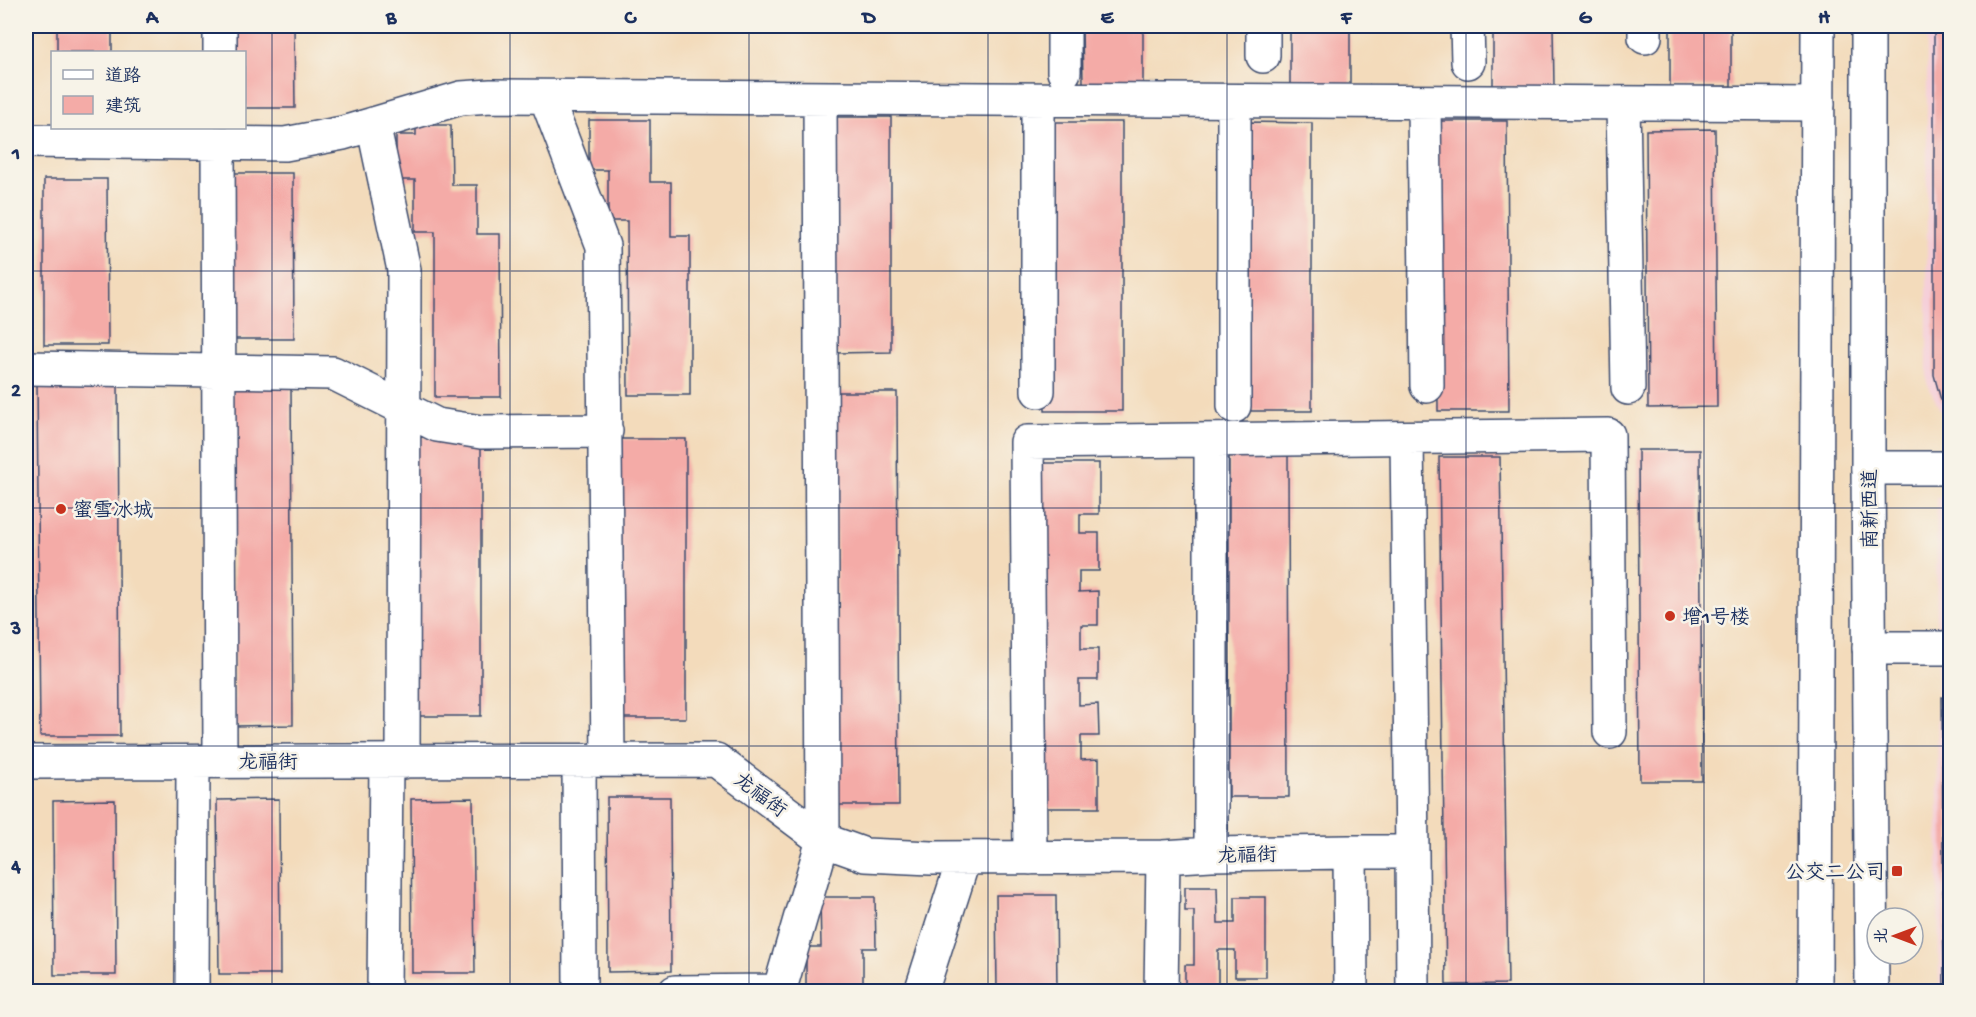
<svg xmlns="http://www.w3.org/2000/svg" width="1976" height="1017" font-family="'Gochi Hand','LXGW WenKai TC',sans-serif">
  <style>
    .built { fill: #f5cfd9 }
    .building { fill: #f4aba7 }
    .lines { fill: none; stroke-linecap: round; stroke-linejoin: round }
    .minor-casing { stroke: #3b496c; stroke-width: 36 }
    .major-casing { stroke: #3b496c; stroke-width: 36 }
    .minor { stroke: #fff; stroke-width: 33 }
    .major { stroke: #fff; stroke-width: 33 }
    .grid { fill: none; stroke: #1b2f5e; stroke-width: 1.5; stroke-opacity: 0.55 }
    .poi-dot { fill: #c8321e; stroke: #f7f3e8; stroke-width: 2 }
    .labels { text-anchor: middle; stroke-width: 5; stroke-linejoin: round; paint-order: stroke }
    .poi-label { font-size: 20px; fill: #1b2f5e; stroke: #f7f3e8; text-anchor: start }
    .street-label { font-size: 20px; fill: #1b2f5e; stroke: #f7f3e8 }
    .neatline { fill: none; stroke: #1b2f5e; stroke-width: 2 }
    .grid-label { font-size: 20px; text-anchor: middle; font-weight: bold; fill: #1b2f5e }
  </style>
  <rect width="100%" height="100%" fill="#f7f3e8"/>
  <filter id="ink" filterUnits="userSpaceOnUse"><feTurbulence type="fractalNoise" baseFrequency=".0167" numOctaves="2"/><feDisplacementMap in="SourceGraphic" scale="12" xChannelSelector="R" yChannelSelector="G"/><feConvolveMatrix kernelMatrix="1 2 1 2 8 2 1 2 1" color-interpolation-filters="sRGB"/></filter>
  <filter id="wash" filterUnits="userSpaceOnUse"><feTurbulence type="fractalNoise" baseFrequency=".008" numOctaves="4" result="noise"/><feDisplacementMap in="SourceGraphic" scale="24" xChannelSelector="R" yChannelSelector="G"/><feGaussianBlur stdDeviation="1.35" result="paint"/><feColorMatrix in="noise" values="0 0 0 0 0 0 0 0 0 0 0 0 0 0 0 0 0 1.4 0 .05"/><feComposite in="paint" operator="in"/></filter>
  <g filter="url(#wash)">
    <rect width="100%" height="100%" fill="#f3dbbb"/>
    <path class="built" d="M1927,26H1950V426H1948L1927,383Z
      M1936,498H1950V992L1939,991Z"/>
    <g id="blocks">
      <path class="building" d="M57,26H112V52H57Z
        M237,26H294L295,108H244V52H237Z
        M1082,26H1143V83H1083Z
        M1290,26H1350V87H1290Z
        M1493,26H1553L1554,87H1493Z
        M1670,26H1731V86L1670,87Z
        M1934,26H1950V408L1941,400L1934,375Z
        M834,117H891V352L835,353Z
        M589,120H650V182H671V236H690V395H628L627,221H608V170H589Z
        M1437,121H1507L1509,411H1438Z
        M1045,122H1122V411H1045Z
        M1245,122L1312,123V411H1245Z
        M416,125H451L452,185H477V234H500L501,397H435V232H415V180H396V135H416Z
        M1715,129L1717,407L1648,408L1646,130Z
        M230,173H293L294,339H230Z
        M44,179H107L108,345H44Z
        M37,380H118L120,736H40Z
        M232,384H291L293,725L235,726Z
        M835,392H897L899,805H838Z
        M414,437H481V716H414Z
        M618,439H686V718H618Z
        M1638,450H1700L1702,781H1640Z
        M1229,451H1288L1289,797H1229Z
        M1439,457H1500L1508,984L1446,985Z
        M1034,463H1099V514H1080V533H1099V571H1079V592L1098,591V625H1081V649H1098V680H1079V705L1098,704L1099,736H1081V760L1099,759V808H1036Z
        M1942,697H1950V992H1944Z
        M607,797H670L671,971L608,972Z
        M473,798L475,973H412L411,799Z
        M279,799L280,974H219L217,800Z
        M115,800L116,975H54L53,801Z
        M1185,887H1217L1218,923H1235V897H1266V977H1235V950H1218V989H1185V965H1194V911H1185Z
        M996,895H1056L1057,992H997Z
        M820,897H875L876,948H863V992H806V947H821Z"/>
    </g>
  </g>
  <g filter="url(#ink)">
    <use href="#blocks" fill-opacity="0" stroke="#3b496c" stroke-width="1.5"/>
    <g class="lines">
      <g class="minor-casing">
        <path id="minor" d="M220,26V52
          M1064,26V72
          M1467,26L1468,62
          M1645,37V26
          M1263,56V26
          M546,97L603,246L608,760
          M1038,100V391
          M1234,101V406
          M1424,102L1427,386
          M1623,103L1628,388
          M373,124L404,270L403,762
          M26,141L285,144L343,133L461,98L491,96L1818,104
          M218,143L220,761
          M26,368L333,373L437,425L481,432L606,431
          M1211,441V854
          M1868,468H1950
          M1869,648H1950
          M579,761L580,992
          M26,762L716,760L823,840L865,855L931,858L1163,857L1211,854L1350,852L1351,992
          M1350,852H1412L1407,438
          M1412,852L1413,992
          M1030,858L1027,442L1608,435L1610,732
          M192,992L193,762
          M384,992L386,761
          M675,992L779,991
          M779,992L823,840L820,99
          M921,992L964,858
          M1161,992L1163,857"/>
      </g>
      <g class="major-casing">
        <path id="major" d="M1868,26V468L1872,992
          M1815,992L1818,26"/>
      </g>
      <use href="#minor" class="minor"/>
      <use href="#major" class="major"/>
    </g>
  </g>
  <path class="grid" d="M272,26V992M510,26V992M749,26V992M988,26V992M1227,26V992M1466,26V992M1704,26V992M26,271H1950M26,508H1950M26,746H1950"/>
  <g class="poi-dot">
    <circle cx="61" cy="509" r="6"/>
    <circle cx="1670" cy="616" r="6"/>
    <rect x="1891" y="865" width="12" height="12" rx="3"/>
  </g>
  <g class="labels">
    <g class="poi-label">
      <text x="73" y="516">蜜雪冰城</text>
      <text x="1682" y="623">增1号楼</text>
      <text x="1885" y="878" text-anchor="end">公交二公司</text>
    </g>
    <g class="street-label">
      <text transform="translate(1869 509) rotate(-90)" y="7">南新西道</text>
      <text x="268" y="768">龙福街</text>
      <text transform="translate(761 794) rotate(37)" y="7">龙福街</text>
      <text transform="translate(1247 854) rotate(-1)" y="7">龙福街</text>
    </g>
  </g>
  <rect width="1976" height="1017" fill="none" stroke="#f7f3e8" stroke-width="66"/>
  <rect x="51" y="51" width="195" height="78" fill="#f7f3e8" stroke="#9fa5b1" stroke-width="1.5"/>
  <rect x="63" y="70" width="30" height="9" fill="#ffffff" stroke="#9fa5b1" stroke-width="1.5"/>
  <text x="105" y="81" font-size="18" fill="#1b2f5e">道路</text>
  <rect x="63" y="96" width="30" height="18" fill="#f4aba7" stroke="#9fa5b1" stroke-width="1.5"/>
  <text x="105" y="111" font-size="18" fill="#1b2f5e">建筑</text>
  <g transform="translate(1895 936) rotate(270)"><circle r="28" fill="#f7f3e8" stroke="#9fa5b1" stroke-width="1.5"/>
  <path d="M0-4.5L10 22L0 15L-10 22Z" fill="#c8321e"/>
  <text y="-9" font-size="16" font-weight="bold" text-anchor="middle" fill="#1b2f5e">北</text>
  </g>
  <rect x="33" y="33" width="1910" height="951" class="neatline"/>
  <g class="grid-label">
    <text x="152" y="23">A</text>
    <text x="391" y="23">B</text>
    <text x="630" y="23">C</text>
    <text x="869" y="23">D</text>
    <text x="1107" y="23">E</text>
    <text x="1346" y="23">F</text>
    <text x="1585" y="23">G</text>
    <text x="1824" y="23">H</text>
    <text x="16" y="159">1</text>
    <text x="16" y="396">2</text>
    <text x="16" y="634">3</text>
    <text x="16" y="872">4</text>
  </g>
</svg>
